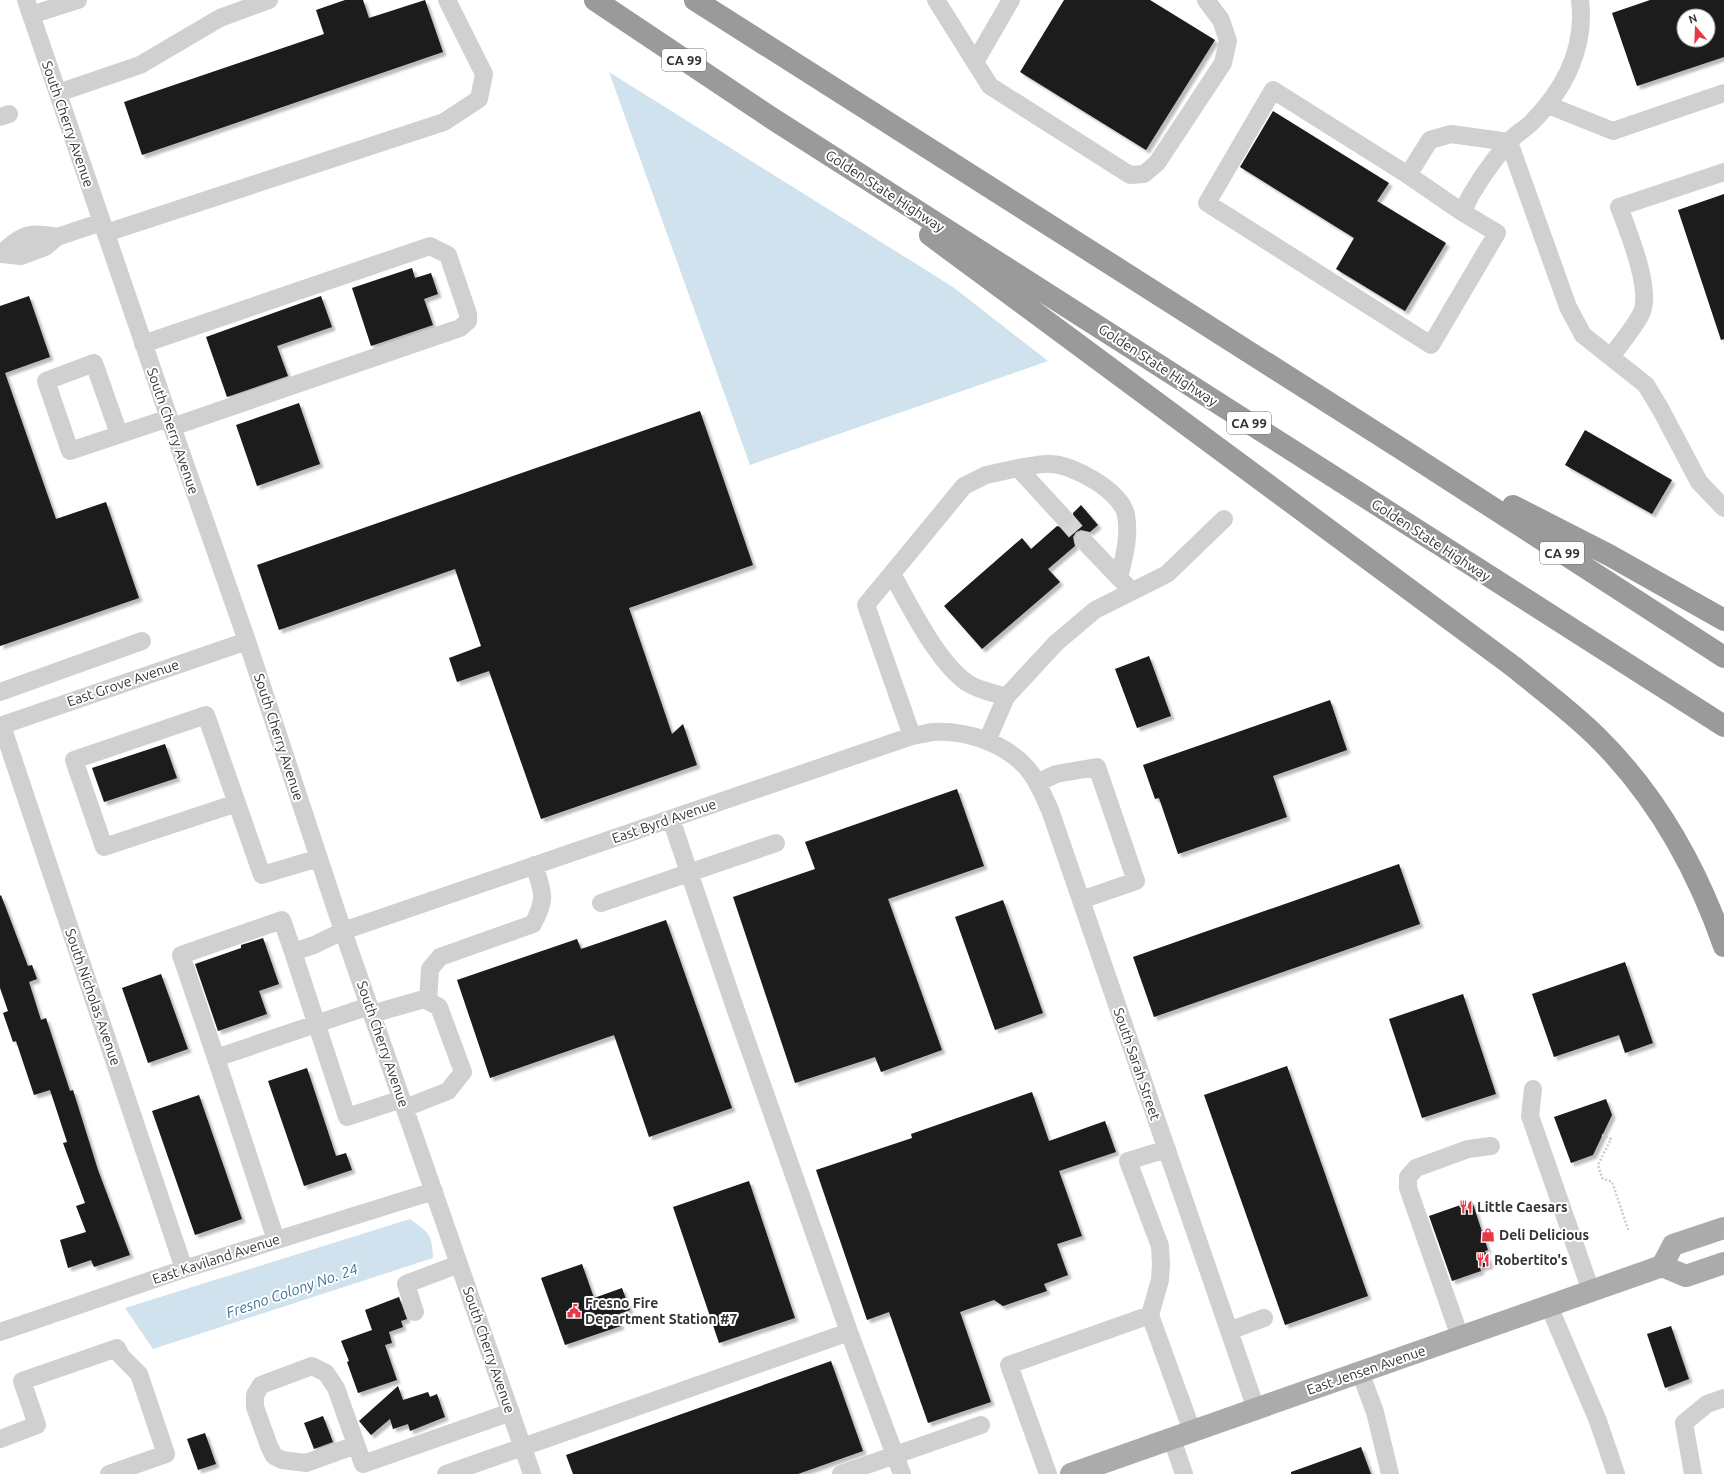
<svg xmlns="http://www.w3.org/2000/svg" width="1724" height="1474" font-family="Ubuntu,sans-serif">
  <style>
    .water { fill: #cfe2ee }
    .building { fill: #1a1a1a; fill-rule: evenodd; filter: url(#shadow) }
    .lines { fill: none; stroke-linecap: round; stroke-linejoin: round }
    .minor-tunnel { stroke: #d6d6d6; stroke-width: 18; stroke-dasharray: 18 9; stroke-linecap: butt }
    .path { stroke: #cdcdcd; stroke-width: 2.5; stroke-dasharray: 2 2; stroke-linecap: butt }
    .minor { stroke: #d0d0d0; stroke-width: 18 }
    .major { stroke: #ababab; stroke-width: 22 }
    .highway { stroke: #9a9a9a; stroke-width: 22 }
    .labels { text-anchor: middle; stroke-width: 4; stroke-linejoin: round; paint-order: stroke }
    .shield { fill: #fff; stroke: #707070; stroke-width: 1 }
    .shield-label { font-size: 13px; font-weight: bold; fill: #333 }
    .street-label { font-size: 14px; fill: #333; stroke: #fff }
    .poi-label { font-size: 14px; font-weight: bold; fill: #333; stroke: #fff; text-anchor: start }
    .water-label { font-size: 15px; font-style: italic; fill: #3f7597; stroke: #fff }
  </style>
  <defs>
    <filter id="shadow"><feDropShadow dx="3.5" dy="3.5" stdDeviation="1" flood-color="#0004"/></filter>
  </defs>
  <rect width="100%" height="100%" fill="#fff"/>
  <path class="water" d="M609,72L953,287L1048,361L750,465Z
    M410,1219C429,1233 432,1233 433,1258L153,1349L125,1308Z"/>
  <path class="building" d="M345,0H363L369,18L425,0L443,52L142,155L124,102L324,34L316,10Z
    M1064,0H1150L1215,40L1146,150L1020,72Z
    M1650,0H1724V57L1637,86L1612,13ZM1684,16H1708V40H1684Z
    M1273,111L1389,183L1377,201L1446,243L1405,311L1336,269L1354,238L1240,167Z
    M1724,194V339L1721,340L1678,210Z
    M412,268L415,278L431,273L438,294L424,299L433,325L371,346L352,288Z
    M29,296L50,357L5,373L56,519L106,502L139,598L0,646V306Z
    M321,296L332,327L277,346L288,376L227,397L206,337Z
    M299,403L320,464L257,486L236,425Z
    M700,411L753,565L629,608L672,734L683,724L697,765L541,819L489,671L457,682L449,658L481,646L455,569L279,630L257,565Z
    M1585,430L1672,480L1652,514L1565,465Z
    M1081,505L1098,525L1090,532L1081,530L1076,532L1073,537L1075,546L1048,569L1060,582L982,649L944,606L1022,538L1031,549L1057,526L1066,528L1071,526L1074,521L1073,513Z
    M1149,656L1171,716L1137,728L1115,669Z
    M1330,700L1347,750L1273,776L1287,817L1178,854L1159,798L1155,799L1143,765Z
    M165,744L177,778L104,802L92,768Z
    M957,789L984,866L888,899L942,1050L881,1072L875,1057L795,1083L733,897L815,869L805,842Z
    M1399,864L1420,924L1154,1017L1133,957Z
    M1,895L28,966L32,965L37,979L29,982L41,1020L46,1018L70,1091L73,1090L98,1170L130,1255L94,1267L91,1260L68,1268L60,1240L86,1232L76,1206L85,1203L63,1143L67,1142L50,1090L34,1095L16,1041L13,1042L3,1013L8,1011L0,988V896Z
    M1003,900L1043,1013L995,1030L955,917Z
    M666,920L732,1108L649,1137L614,1035L490,1078L457,980L577,939L581,949Z
    M263,938L279,984L259,991L267,1014L218,1031L195,964L241,948V945Z
    M1625,962L1653,1043L1625,1053L1619,1035L1554,1057L1532,994Z
    M161,974L188,1049L148,1063L122,988Z
    M1463,994L1496,1094L1422,1118L1389,1019Z
    M1287,1066L1368,1296L1285,1325L1204,1095Z
    M307,1068L336,1156L346,1153L352,1170L304,1186L268,1081Z
    M1032,1092L1049,1141L1105,1121L1116,1152L1059,1171L1082,1236L1057,1244L1068,1275L1044,1284L1047,1291L1003,1306L994,1300L960,1312L991,1402L928,1423L889,1312L867,1320L816,1170L912,1138L911,1134Z
    M199,1095L242,1219L195,1235L152,1111Z
    M1606,1099L1612,1115L1593,1155L1571,1163L1554,1117Z
    M749,1181L795,1318L719,1343L673,1207Z
    M1472,1201L1488,1250L1485,1251L1490,1265L1480,1268L1481,1271L1452,1281L1429,1216Z
    M582,1264L594,1298L622,1288L630,1310L616,1315L621,1326L565,1345L541,1278Z
    M399,1297L407,1319L401,1321L403,1327L389,1332L392,1343L385,1345L397,1380L358,1393L347,1362L349,1361L341,1341L372,1330L365,1310Z
    M1671,1326L1689,1379L1665,1388L1647,1334Z
    M831,1361L863,1451L798,1474H573L566,1455Z
    M398,1386L403,1400L428,1392L430,1397L437,1394L445,1417L410,1431L408,1424L393,1429L390,1419L371,1435L359,1421Z
    M323,1416L333,1442L314,1449L304,1423Z
    M205,1433L216,1464L198,1470L187,1439Z
    M1361,1447L1371,1474H1291V1472Z"/>
  <g class="lines">
    <path class="minor-tunnel" d="M1064,518L1083,540"/>
    <path class="path" d="M1602,1135L1611,1139L1598,1165L1602,1178L1612,1182L1629,1232"/>
    <path class="minor" d="M26,0L169,418L247,641L343,931L532,1474
      M936,0L990,86L1130,175L1144,174L1157,163L1223,63L1228,41L1221,20L1206,0
      M31,15L78,0
      M975,62L1011,0
      M58,93L140,65L220,18L269,0
      M1548,105L1613,131L1724,93
      M0,117L9,114
      M1509,142L1568,307L1583,335L1646,385L1661,410L1699,482L1724,508
      M1408,175L1430,140L1451,134L1509,142
      M1462,212L1408,175L1273,90L1207,203L1431,345L1497,233L1462,212C1474,187 1490,164 1508,143C1514,135 1524,130 1531,123C1564,90 1586,48 1580,0
      M106,233L444,122L479,99L484,74L447,0
      M57,237C29,231 21,235 1,254L21,256L45,247L57,237L102,222
      M143,344L430,246L448,255L468,314V321L460,328L172,427
      M1611,357C1620,344 1634,328 1641,314C1653,291 1628,231 1619,207L1724,172
      M119,434L94,363L46,381L70,451L169,418
      M1018,468C1028,467 1040,463 1051,464C1074,465 1121,491 1126,515C1130,537 1124,557 1119,578
      M1083,540L1126,585
      M892,574C910,606 936,660 966,682C975,689 994,693 1006,697
      M0,692L142,641
      M0,726L247,641
      M2,726L184,1269
      M912,736L866,605L964,486L986,475L1018,468L1064,518
      M987,741L1006,697L1056,643L1095,610L1167,574L1224,519
      M1037,783L1056,774L1097,767L1136,881L1081,900
      M237,803L104,847L74,760L206,715L262,875L319,858
      M601,903L776,843
      M428,1001L430,969L440,957L533,924C547,898 543,892 534,865
      M372,1014L424,999L439,1007L463,1072L448,1091L405,1108
      M216,1058L181,955L282,920L293,952
      M1533,1089L1530,1116L1591,1291
      M402,1099L347,1117L293,952L314,945L343,931L912,736C919,735 926,733 933,732C966,730 1004,743 1026,767C1037,779 1043,795 1050,810L1256,1409
      M276,1240L216,1058L369,1006
      M1549,1306L1598,1421L1616,1474
      M415,1312L406,1284L459,1264
      M1150,1315L1160,1280L1161,1264L1160,1246L1128,1161L1167,1149
      M1229,1331L1264,1318
      M0,1332L184,1269L434,1191
      M849,1332L902,1474
      M1460,1337L1408,1188V1177L1416,1168L1468,1149L1491,1146
      M1360,1372L1375,1412L1390,1474
      M0,1439L37,1425L22,1381L117,1348L121,1356L139,1374L166,1454L109,1474
      M1172,1439L1184,1474
      M356,1445L306,1463L282,1460L274,1456L269,1446L255,1407V1395L261,1385L312,1366L326,1373L336,1388L363,1464L511,1412
      M446,1474L849,1332L734,1005L671,819
      M841,1474L981,1425
      M1048,1474L1009,1365L1150,1315L1192,1431
      M1693,1474L1684,1423L1707,1404L1724,1398"/>
    <path class="major" d="M1662,1266L1673,1245L1724,1228
      M1071,1474L1662,1266L1686,1276L1724,1263"/>
    <path class="highway" d="M595,0L773,119L1724,726
      M695,0L1400,448L1724,657
      M930,235L1514,667C1542,690 1572,712 1597,737C1656,795 1697,869 1724,946
      M1513,506L1609,555L1724,620"/>
  </g>
  <defs>
    <g id="restaurant-bare" transform="scale(1.08)"><path d="M-5-6h1v4h1v-4h1v4h1v-4h1v5L-1.5 .5V6h-2V.5L-5-1ZM5-6V6H3V1.5H1.5Q1.5-4 5-6Z" fill="#e63946" stroke="#fff" stroke-width="2.5" paint-order="stroke"/></g>
    <g id="shop-bare" transform="scale(1.08)"><path d="M-5-2.5h2.3a2.7 3.5 0 0 1 5.4 0H5L5.5 6h-11ZM-1.5-2.5h3a1.5 2.3 0 0 0-3 0Z" fill="#e63946" stroke="#fff" stroke-width="2.5" paint-order="stroke"/></g>
    <g id="civic-bare" transform="scale(1.08)"><path d="M-.6-6.5H3V-4.5H.6V-3L4-1V1h2V6H-6V1h2V-1L-.6-3ZM-1.2 2.5V6h2.4V2.5Z" fill="#e63946" stroke="#fff" stroke-width="2.5" paint-order="stroke"/></g>
  </defs>
  <g fill-rule="evenodd">
    <use href="#restaurant-bare" x="1466" y="1207"/>
    <use href="#shop-bare" x="1488" y="1235"/>
    <use href="#restaurant-bare" x="1483" y="1260"/>
    <use href="#civic-bare" x="574" y="1311"/>
  </g>
  <g class="labels">
    <g class="shield">
      <rect x="662" y="49" width="44" height="22" rx="3"/>
      <rect x="1227" y="412" width="44" height="22" rx="3"/>
      <rect x="1540" y="542" width="44" height="22" rx="3"/>
    </g>
    <g class="shield-label">
      <text x="684" y="65">CA 99</text>
      <text x="1249" y="428">CA 99</text>
      <text x="1562" y="558">CA 99</text>
    </g>
    <g class="street-label">
      <text transform="translate(68 124) rotate(71)" y="5">South Cherry Avenue</text>
      <text transform="translate(885 191) rotate(33)" y="5">Golden State Highway</text>
      <text transform="translate(1158 365) rotate(33)" y="5">Golden State Highway</text>
      <text transform="translate(173 431) rotate(71)" y="5">South Cherry Avenue</text>
      <text transform="translate(1431 540) rotate(33)" y="5">Golden State Highway</text>
      <text transform="translate(123 683) rotate(-19)" y="5">East Grove Avenue</text>
      <text transform="translate(279 737) rotate(72)" y="5">South Cherry Avenue</text>
      <text transform="translate(664 821) rotate(-19)" y="5">East Byrd Avenue</text>
      <text transform="translate(93 997) rotate(71)" y="5">South Nicholas Avenue</text>
      <text transform="translate(383 1044) rotate(71)" y="5">South Cherry Avenue</text>
      <text transform="translate(1137 1064) rotate(71)" y="5">South Sarah Street</text>
      <text transform="translate(216 1259) rotate(-18)" y="5">East Kaviland Avenue</text>
      <text transform="translate(489 1350) rotate(71)" y="5">South Cherry Avenue</text>
      <text transform="translate(1366 1370) rotate(-19)" y="5">East Jensen Avenue</text>
    </g>
    <g class="poi-label">
      <text x="1477" y="1212">Little Caesars</text>
      <text x="1499" y="1240">Deli Delicious</text>
      <text x="1494" y="1265">Robertito's</text>
      <text x="585" y="1308">Fresno Fire<tspan x="585" dy="16">Department Station #7</tspan></text>
    </g>
    <g class="water-label">
      <text transform="translate(292 1291) rotate(-19)" y="5">Fresno Colony No. 24</text>
    </g>
  </g>
  <g transform="translate(1696 28) rotate(341)"><circle r="19" fill="#ffffff" stroke="#adadad"/>
  <path d="M0-3L7 15L0 10L-7 15Z" fill="#e63946"/>
  <text y="-6" font-size="11" font-weight="bold" text-anchor="middle" fill="#333333">N</text>
  </g>
</svg>
